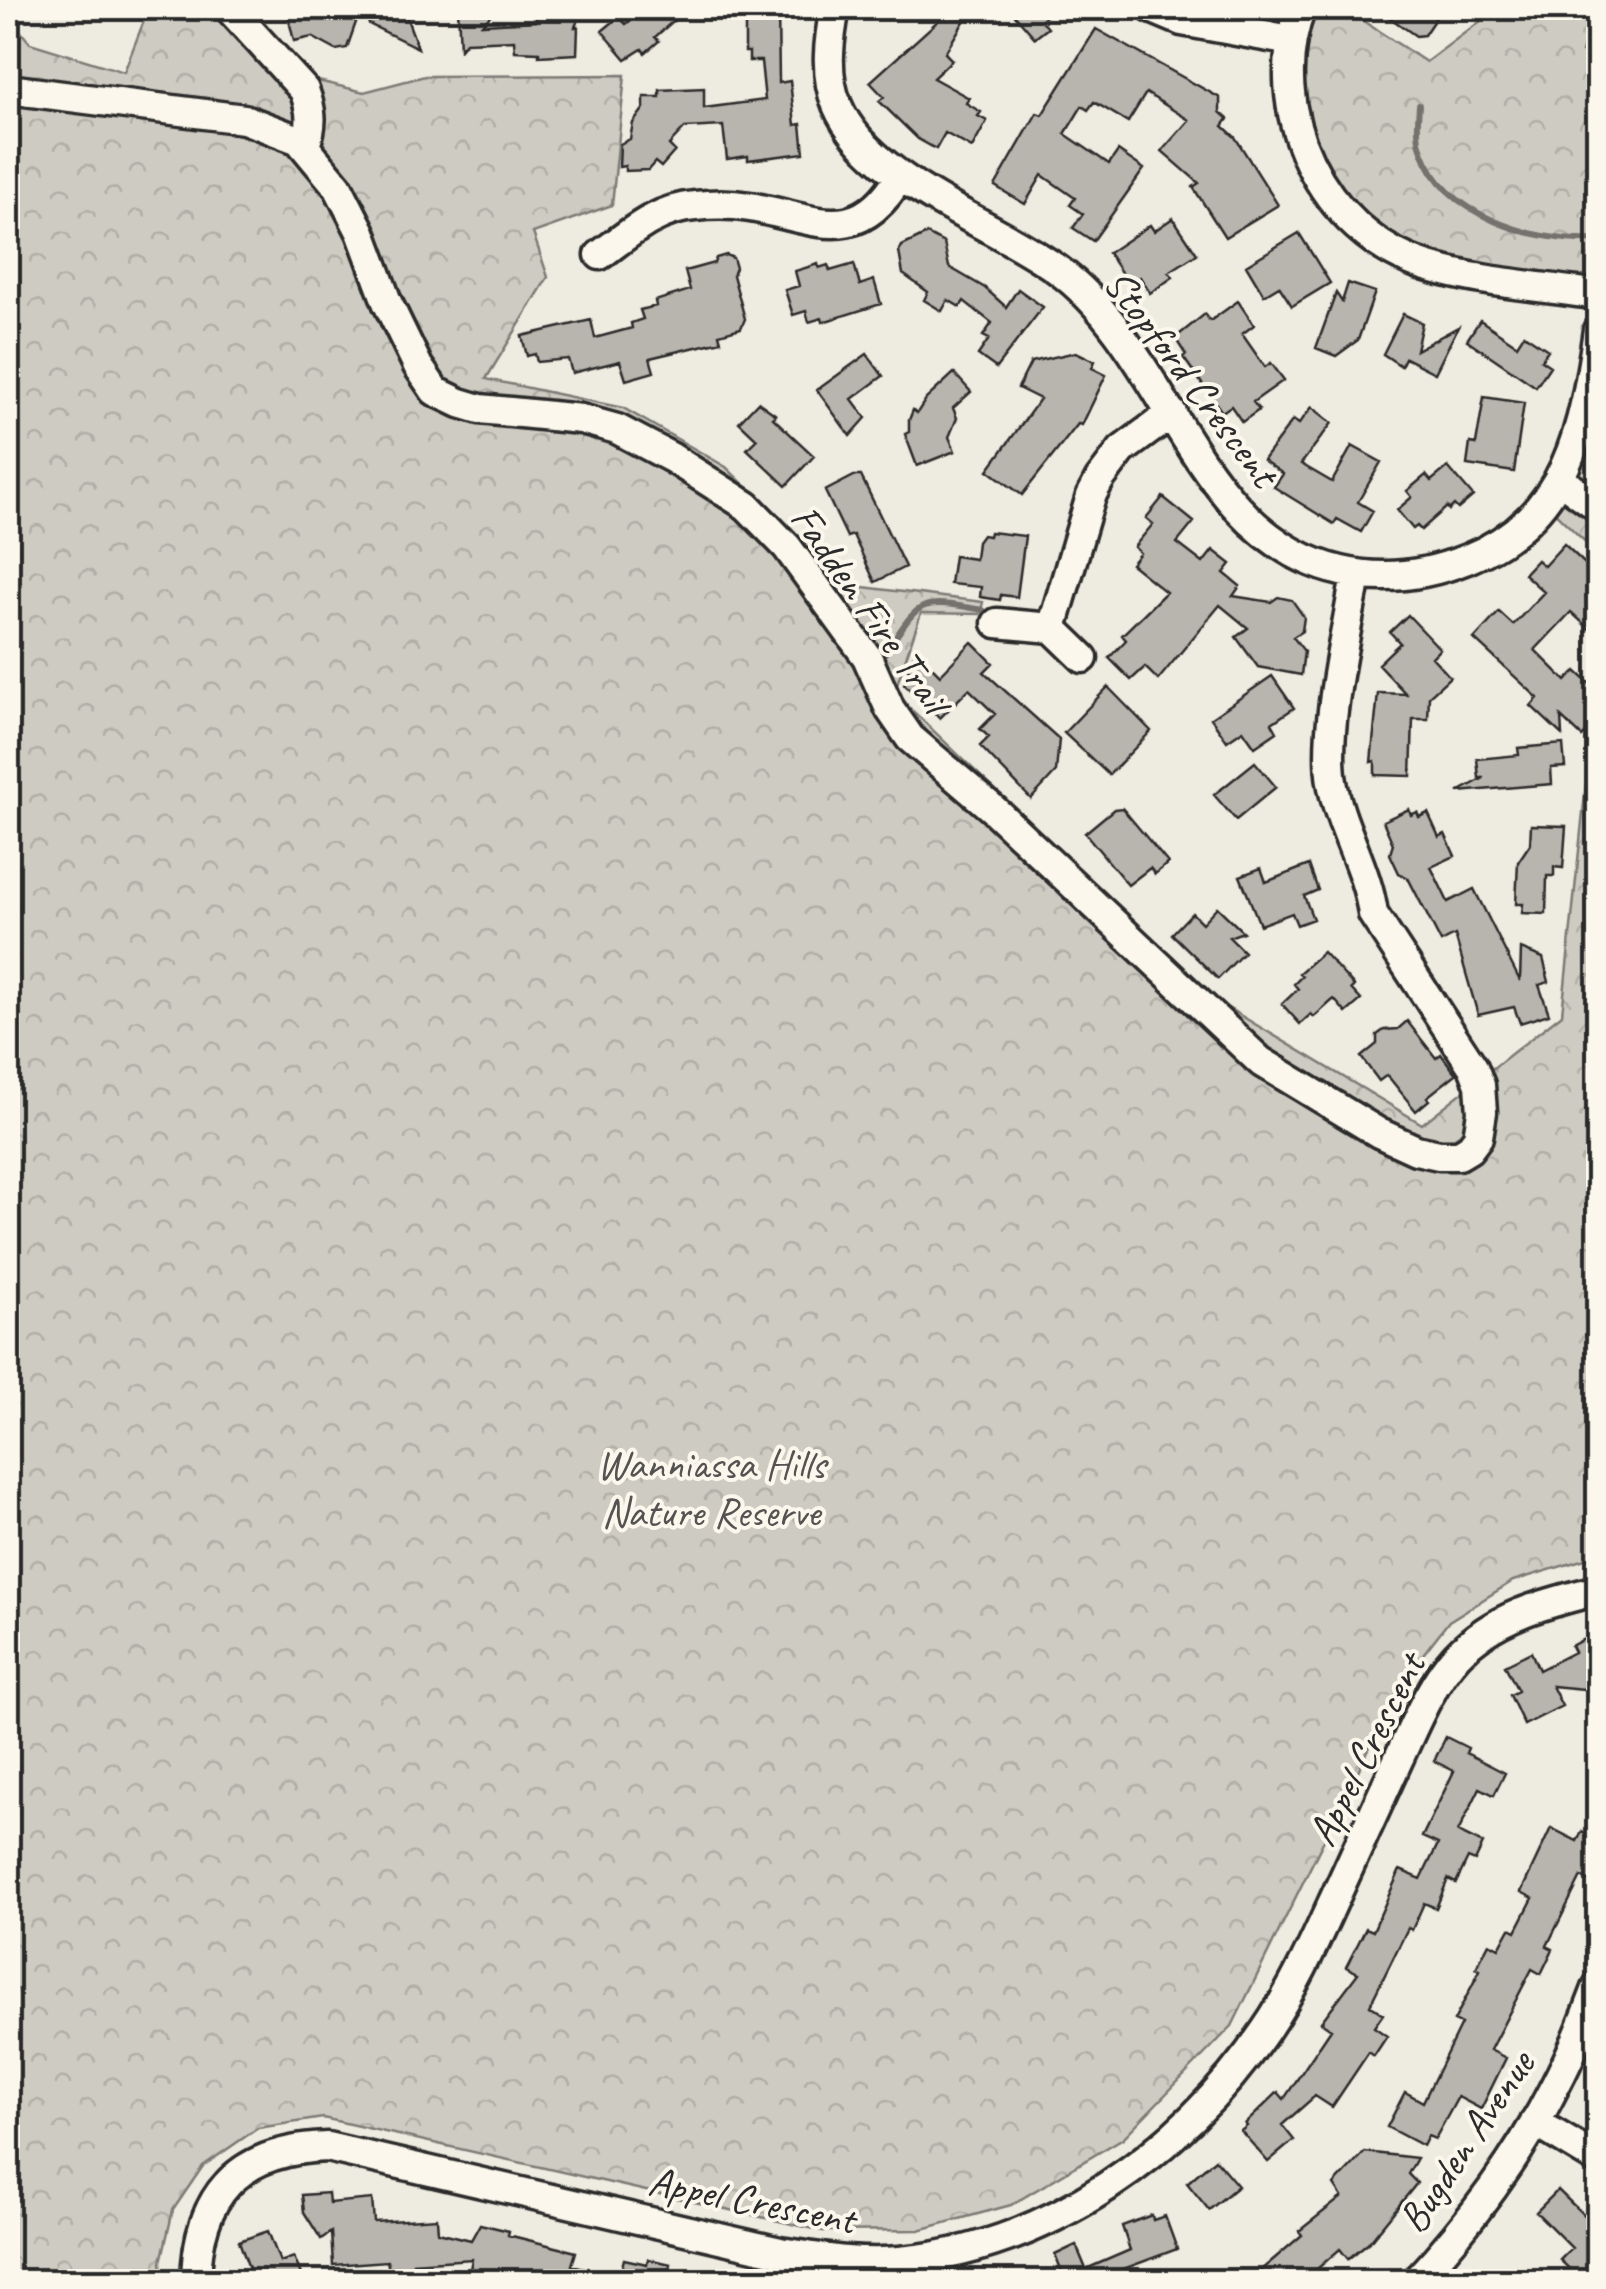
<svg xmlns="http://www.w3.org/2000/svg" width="1606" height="2289" font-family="Caveat,sans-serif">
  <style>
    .park { fill: url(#park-crowns); stroke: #7c7b76; stroke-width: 2.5 }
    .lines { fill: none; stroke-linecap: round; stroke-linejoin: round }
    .stream { stroke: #74726e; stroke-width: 6 }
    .building { fill: #b8b5ae; stroke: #2b2b2b; stroke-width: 2.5 }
    .minor-casing { stroke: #2b2b2b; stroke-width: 35 }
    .minor { stroke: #fbf7ec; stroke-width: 28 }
    .labels { text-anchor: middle; stroke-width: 8; stroke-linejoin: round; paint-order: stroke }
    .street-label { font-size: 42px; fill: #2b2b2b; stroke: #fbf7ec }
    .park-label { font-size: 42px; fill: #545351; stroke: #fbf7ec }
  </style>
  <defs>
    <pattern id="park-crowns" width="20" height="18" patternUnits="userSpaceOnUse" patternTransform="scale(2.5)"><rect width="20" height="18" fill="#cecbc2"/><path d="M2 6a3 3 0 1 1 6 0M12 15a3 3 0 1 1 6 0" fill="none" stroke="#b1aea7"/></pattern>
  </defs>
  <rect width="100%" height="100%" fill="#eeebe0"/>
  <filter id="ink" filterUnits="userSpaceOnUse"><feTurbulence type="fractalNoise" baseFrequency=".01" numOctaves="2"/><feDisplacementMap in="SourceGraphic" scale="20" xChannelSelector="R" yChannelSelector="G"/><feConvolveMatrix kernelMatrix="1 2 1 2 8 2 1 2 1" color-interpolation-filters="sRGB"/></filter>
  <g filter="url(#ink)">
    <path class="park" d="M149,8H246L314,80L364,92L425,76L625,75L612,205L533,233L548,277L486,379L623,408L726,467L847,585L983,602L980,614L921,613L894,693L1213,999L1422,1124L1562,1014L1590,745L1598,748V1555L1513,1581L1449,1621L1403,1680L1232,2026L1123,2138L1011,2205L919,2230L823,2231L323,2118L258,2128L203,2166L173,2210L161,2262L163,2281H8V16L30,43L124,72Z
      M1315,8H1343L1426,62L1498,8H1598L1582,52L1598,62V281C1545,273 1467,269 1418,249C1322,208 1283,104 1315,8Z
      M1598,384V554L1551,509Z"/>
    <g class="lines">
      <path class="stream" d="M1419,105C1418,120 1416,136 1422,151C1445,217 1536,243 1598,240
        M885,653C921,600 916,598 983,610"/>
    </g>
    <path class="building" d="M286,8H361L347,48L336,50L312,37L294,41Z
      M363,8H403L418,48L369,24Z
      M458,8H497L482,24L536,21V8H583L575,27H578L577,54L539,56V52L515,51L514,40L466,42L460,49Z
      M645,8H688L655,37L659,41L645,53L642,49L626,59L602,31L619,17L626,24Z
      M745,8H778L779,83L790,81L795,125L801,124L804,153L748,160V156L727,159L723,126L685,128L669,145L675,151L661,167L655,162L648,170L625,171V166L619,167L620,144L630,139L633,123L644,108V97H660V90L704,88V108L765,100L761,61H749V52H745Z
      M919,8H972L945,53L952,60L933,78L969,98L966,103L981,112L978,116L987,121L972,148L945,133L936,149L918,139L879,101L884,97L870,82L939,20Z
      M1009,8H1056L1041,20L1048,28L1035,38Z
      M1376,8H1442L1424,35L1416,36Z
      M1096,29L1220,98V112L1228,119L1223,126L1235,137L1278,205L1225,237L1193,187L1199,183L1162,151L1189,120L1146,93L1128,122L1094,102L1088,110L1082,106L1065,134L1109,164L1118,151L1144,169L1093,241L1073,228L1083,214L1070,205L1075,198L1042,175L1025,204L995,186L1037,113L1042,115Z
      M1173,218L1197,254L1169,272L1173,277L1150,293L1140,277L1129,284L1108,253L1150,225L1154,231Z
      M1299,233L1330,283L1292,306L1279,286L1264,295L1246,265Z
      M927,234L944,243L949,267L985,288L1006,307L1018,289L1043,307L996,368L978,355L989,339L983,336L992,323L964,301L960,307L948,300L942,311L924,300L928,292L903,274L899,252L902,246Z
      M726,255L733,258L736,268L733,275L745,319L741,328L719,334L721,341L650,358L654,372L626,380L620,361L572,373L568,359L537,362L535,354L527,356L522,336L591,320L595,338L632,328L631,323L643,319L640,310L656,306L655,301L690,290L685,271L714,263L716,258Z
      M818,264L819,268L828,265L830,271L854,264L860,285L874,280L881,304L823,322L822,318L809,322L806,311L793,315L785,290L799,286L795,271Z
      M1348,283L1375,292L1358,340L1336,356L1316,348L1336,293L1342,302Z
      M1238,301L1254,325L1242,334L1265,367L1271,363L1284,380L1253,402L1259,410L1242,422L1231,406L1222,412L1183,357L1186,355L1175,338L1205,314L1210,321Z
      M1403,314L1422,323L1416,350L1458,327L1435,373L1405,358L1401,366L1383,354Z
      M1480,320L1517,345L1524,334L1548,350L1541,360L1550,366L1536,387L1467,340Z
      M1076,352L1095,361L1092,368L1106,375L1082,425L1078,424L1022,495L988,470L1040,399L1018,388L1031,362Z
      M867,354L883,376L852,399L866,418L850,436L817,390Z
      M954,373L971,392L953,408L957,418L949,437L955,451L917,466L905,434L909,432V420L913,410L917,413L926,399Z
      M1484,397L1524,403L1514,472L1467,465L1470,443L1476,444Z
      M758,402L776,415L773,418L814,456L786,486L747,449L757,439L739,422Z
      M1312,407L1332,423L1301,464L1332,482L1352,446L1381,462L1358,502L1373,511L1361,532L1337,519L1334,524L1274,487L1283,474L1263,460L1293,420L1299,424Z
      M1448,467L1473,496L1458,509L1454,505L1449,510L1447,507L1421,530L1417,526L1413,529L1397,510L1412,497L1407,491L1426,475L1431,481Z
      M854,476H861L905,567L875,582L853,535L847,537L825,491Z
      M1163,497L1194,522L1177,543L1203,563L1213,550L1231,564L1224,573L1240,586L1233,596L1271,602L1278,597L1292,600L1304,617L1302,631L1293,637L1304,651L1301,675L1258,667L1236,637L1248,628L1220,605L1158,680L1145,667L1131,680L1109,658L1126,640L1122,635L1166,592L1131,564L1140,553L1134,547L1153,524L1146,518Z
      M990,532L1025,536L1017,597L1001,595L1000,600L980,597L981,587L950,584L954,556L975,559L977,542L982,535L989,536Z
      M1564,544L1598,576V637L1571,612L1535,650L1566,681L1576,671L1598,691V746L1585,734L1582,737L1561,717L1562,735L1531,706L1538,698L1474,639L1499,612L1513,625L1544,592L1524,574L1537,560L1544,566Z
      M1408,615L1440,649L1432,657L1450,677L1429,696L1428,719H1413L1411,776L1375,775V761L1371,762L1378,693L1406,694L1378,664L1400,643L1390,632Z
      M972,642L993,663L984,672L1059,739L1056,772L1031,799L980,746L989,737L980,729L995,714L969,689L940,718L904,684L913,674L904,665L917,652L940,675Z
      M1272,676L1294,708L1272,723L1277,732L1255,747L1243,730L1227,741L1211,718Z
      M1108,687L1151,731L1109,775L1064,733Z
      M1563,744L1565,767L1551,768L1552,784L1458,792L1484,778H1479L1477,759L1519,755L1518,748Z
      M1255,762L1276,787L1236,820L1214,795Z
      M1122,808L1168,863L1155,874L1150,868L1128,885L1085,833L1114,809Z
      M1409,809L1411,815L1417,812L1419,817L1428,813L1439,837L1445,834L1455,856L1431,867L1448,902L1474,889L1520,981L1521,949L1543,958L1549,982L1539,985L1549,1014L1520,1023L1514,1007L1478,1015L1455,935L1441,942L1408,878L1399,873L1390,854L1393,844L1383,821Z
      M1531,825L1566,826L1563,868L1554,867V876H1547L1546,914L1522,913L1523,904H1516L1518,862L1530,844Z
      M1309,865L1318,890L1304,896L1313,919L1297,925L1292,913L1260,925L1240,876L1261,868L1266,882Z
      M1217,907L1243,932L1229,937L1244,952L1218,979L1172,934L1192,913L1202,923Z
      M1323,952L1354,986L1351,989L1361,1000L1346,1013L1334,999L1314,1017L1311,1014L1300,1024L1282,1004L1298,989L1294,984L1302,976L1299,973Z
      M1407,1021L1436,1058L1441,1054L1456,1074L1427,1097L1429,1100L1416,1111L1387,1075L1379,1081L1361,1057L1377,1044V1035L1384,1030L1398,1029Z
      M1592,1638L1598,1647V1685L1584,1689L1552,1686L1562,1706L1524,1725L1510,1695L1518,1691L1505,1665L1531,1652L1539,1670L1574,1652L1571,1646L1582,1640Z
      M1446,1737L1468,1748L1466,1753L1505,1773L1494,1795L1480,1788L1458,1832L1483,1844L1475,1861L1468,1858L1456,1883L1448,1879L1436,1908L1424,1903L1412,1930L1408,1928L1370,2005L1383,2014L1374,2027L1387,2036L1374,2056L1369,2052L1332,2107L1315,2096L1282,2125L1294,2140L1268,2162L1241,2131L1247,2126L1245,2124L1278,2092L1284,2099L1331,2029L1321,2022L1358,1973L1346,1967L1366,1928L1373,1931L1400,1870L1421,1879L1438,1844L1422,1837L1454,1771L1434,1761Z
      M1598,1811V1866L1590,1882L1581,1877L1547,1946L1553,1949L1541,1974L1532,1969L1490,2050L1506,2058L1481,2109L1458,2097L1435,2139L1428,2136L1423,2146L1387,2127L1405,2092L1423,2102L1461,2024L1454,2021L1480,1970L1476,1968L1489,1943L1499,1948L1510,1928L1516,1931L1533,1898L1521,1892L1551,1828L1577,1841L1582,1832L1587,1835Z
      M1365,2152L1417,2158L1408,2174L1417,2183L1370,2241L1348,2259L1340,2249L1302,2282H1247L1302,2235L1299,2231L1342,2197L1334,2185Z
      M1215,2159L1238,2186L1209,2210L1187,2183Z
      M1558,2190L1598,2229V2265L1583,2282L1560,2260L1572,2248L1536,2212Z
      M328,2193L329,2203L372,2199L374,2222L437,2218L438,2232L471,2240L480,2224L509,2231L508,2235L576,2252L572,2265L613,2275V2282H554L537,2277L536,2282H520L498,2276L497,2281L469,2274L472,2259L413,2263L414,2276L391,2278L387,2261L333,2265L331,2232L321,2239L304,2212L302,2195Z
      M1152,2215L1153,2220L1165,2216L1177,2249L1118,2271L1122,2282H1057L1064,2278L1055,2255L1076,2245L1086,2269L1130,2250L1122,2226Z
      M268,2231L280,2262L294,2257L304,2282H254L239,2241Z
      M624,2259L647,2264L648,2259L671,2264L666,2282H618Z"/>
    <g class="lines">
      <g class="minor-casing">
        <path id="minor" d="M229,8L304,90C312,111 313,125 305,145
          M835,8C829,39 824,74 837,105C869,182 992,221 1058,270C1170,352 1194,537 1341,571C1383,581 1427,575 1467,559C1569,518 1584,426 1598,330
          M1151,8L1182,21L1291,41
          M1301,8C1262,108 1321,233 1426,266C1481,283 1542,286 1598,295
          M8,89L244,119L299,140L338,187L361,232L387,302L418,366L435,391L460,403L480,409L581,419L617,429L672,458L747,506L787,547L867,657L890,709L910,738L993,809L1260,1061L1379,1133L1416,1150L1439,1155H1459L1469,1149L1478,1137L1482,1112L1480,1085L1473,1067L1373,914C1367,868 1340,828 1332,782C1323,729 1347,631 1356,575
          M600,255C630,233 656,209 695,206C713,204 732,204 750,207C815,218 857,249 900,176
          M1559,479L1598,507
          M997,623L1052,628
          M1083,658L1052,628L1091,496L1100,479L1122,450L1172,413
          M1535,2122L1598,2160
          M196,2282C197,2194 239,2150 327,2147L780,2252C819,2258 860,2265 900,2261C1048,2248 1182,2152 1265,2031C1295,1987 1316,1939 1338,1891C1358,1847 1378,1804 1398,1760C1415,1724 1430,1685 1457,1655C1495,1615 1547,1603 1598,1590
          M1415,2282C1469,2225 1520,2156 1555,2086C1572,2054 1585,2020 1598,1986"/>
      </g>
      <use href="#minor" class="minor"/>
    </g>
  </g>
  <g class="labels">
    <g class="street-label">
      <text transform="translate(1192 377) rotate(53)" y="15">Stopford Crescent</text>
      <text transform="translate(871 608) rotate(55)" y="15">Fadden Fire Trail</text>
      <text transform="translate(1365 1749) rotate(-63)" y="15">Appel Crescent</text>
      <text transform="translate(1465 2141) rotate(-56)" y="15">Bugden Avenue</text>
      <text transform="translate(752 2199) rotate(11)" y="15">Appel Crescent</text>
    </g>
    <g class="park-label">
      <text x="711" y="1478">Wanniassa Hills<tspan x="711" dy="48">Nature Reserve</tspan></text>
    </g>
  </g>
  <rect width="1606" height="2289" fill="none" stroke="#fbf7ec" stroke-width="40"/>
  <rect x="20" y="20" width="1566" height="2249" fill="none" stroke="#2b2b2b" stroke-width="4" filter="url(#ink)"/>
</svg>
